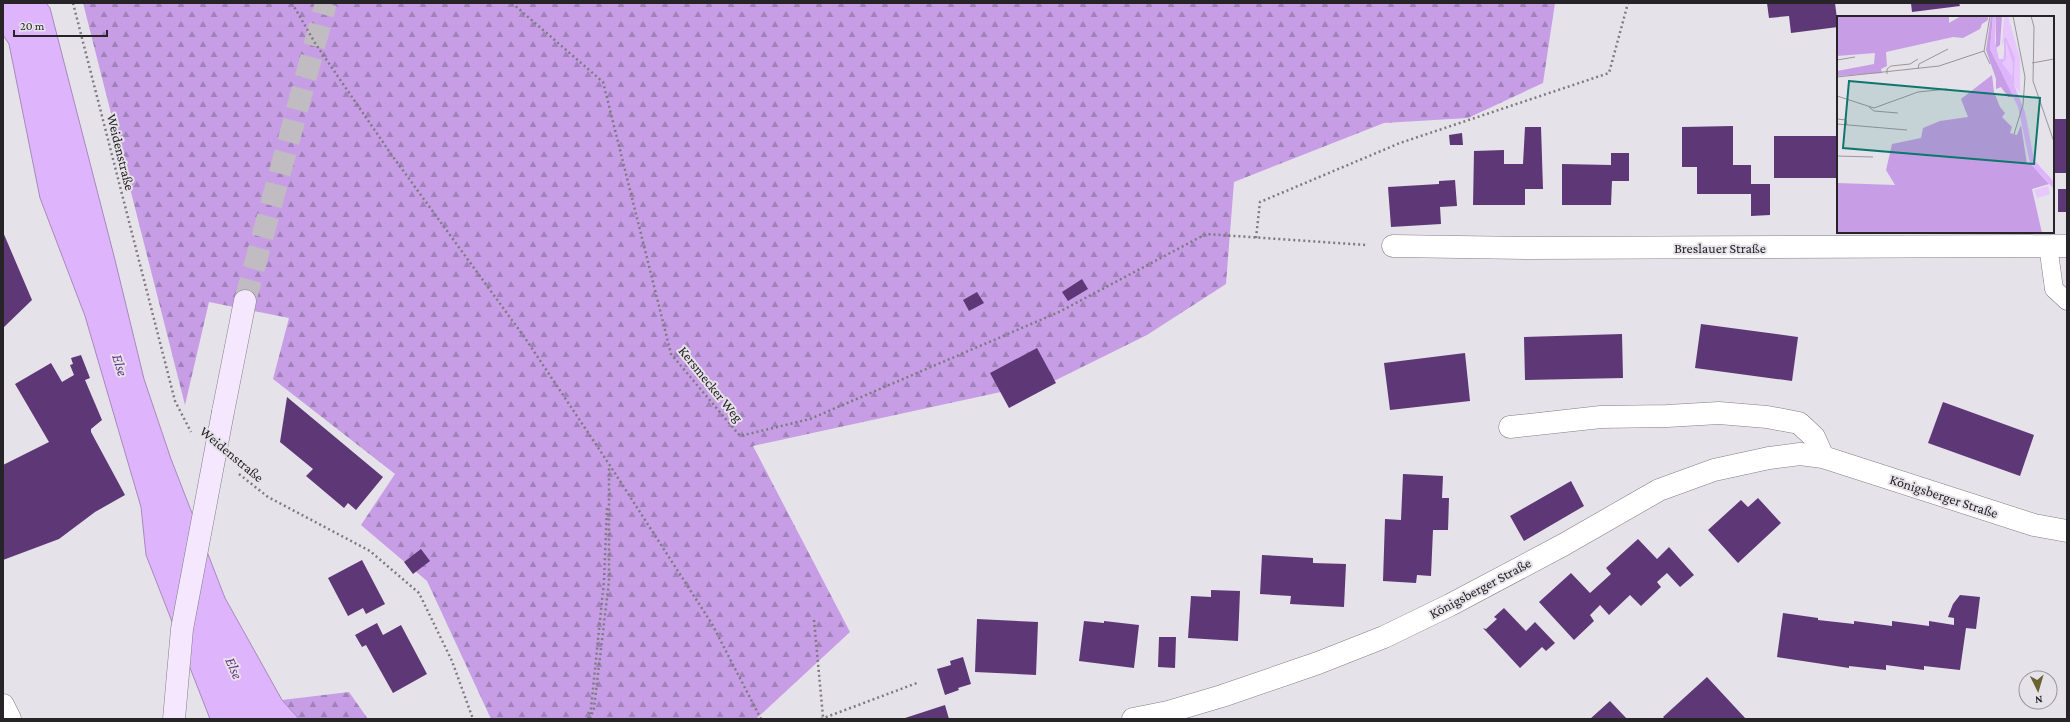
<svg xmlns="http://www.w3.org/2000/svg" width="2070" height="722" font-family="'Crimson Pro',serif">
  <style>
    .forest { fill: url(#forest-firs) }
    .water { fill: #deb4fc; stroke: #a789bc }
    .building { fill: #5e3776 }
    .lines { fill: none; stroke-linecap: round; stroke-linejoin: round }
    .secondary-tunnel { stroke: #c0bcc2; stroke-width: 22; stroke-dasharray: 22 11; stroke-linecap: butt }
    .service-casing { stroke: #817e84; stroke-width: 19 }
    .minor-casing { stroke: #817e84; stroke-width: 23 }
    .secondary-casing { stroke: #817e84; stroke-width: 23 }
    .path { stroke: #7e7b80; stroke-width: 2.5; stroke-dasharray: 2 3; stroke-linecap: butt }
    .service { stroke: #fff; stroke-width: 18 }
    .minor { stroke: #fff; stroke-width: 22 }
    .secondary { stroke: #f4e7fe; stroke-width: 22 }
    .secondary-bridge-casing { stroke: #817e84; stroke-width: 23; stroke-linecap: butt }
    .secondary-bridge { stroke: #f4e7fe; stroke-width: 22 }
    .labels { text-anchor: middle; stroke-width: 4; stroke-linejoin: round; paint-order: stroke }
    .street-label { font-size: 14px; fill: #262427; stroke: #e6e2e9 }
    .water-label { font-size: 15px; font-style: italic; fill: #653184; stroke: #e6e2e9 }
    .inset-road { fill: none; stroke: #99969b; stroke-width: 1 }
    .view { fill: #0f766e; fill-opacity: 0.15; stroke: #0f766e; stroke-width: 2 }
    .inset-edge { fill: none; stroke: #262427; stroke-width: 2 }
  </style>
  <defs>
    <pattern id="forest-firs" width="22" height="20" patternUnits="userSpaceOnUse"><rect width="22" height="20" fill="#c79ee5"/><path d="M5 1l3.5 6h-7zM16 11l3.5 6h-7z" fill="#a181ba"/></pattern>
  </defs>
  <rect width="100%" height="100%" fill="#e6e2e9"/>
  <path class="forest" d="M83,3H1555L1543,83L1468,118L1384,123L1234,182L1226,284L1147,335L1056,380L753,446L850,632L756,719H491L427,581L361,525L395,474L273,379L289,318L209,302L185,405Z
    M349,692L368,719H299L282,700Z"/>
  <path class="water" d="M3,3H46L50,8L115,260L144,379L171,459L225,598L282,700L299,719H210L146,555L141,507L85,316L40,198L9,44L3,35Z"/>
  <path class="building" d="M1767,3H1835L1838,27L1791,33L1789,16L1769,18Z
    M1911,3H1959L1960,6L1912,12Z
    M2054,119H2067V173H2053Z
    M1733,126V165H1751V184H1770V215L1751,216V194H1697V167H1682V127Z
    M1525,127H1541L1543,189H1525V205H1473L1474,151L1504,150V164H1523Z
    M1462,133L1463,145H1450L1449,135Z
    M1774,136H1838V178H1774Z
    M1611,153H1629V181H1612L1611,205H1562V164L1611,165Z
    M1455,180L1457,206L1440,207L1441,224L1391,227L1388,187L1439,184V181Z
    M2058,189H2067V212H2058Z
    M3,232L32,300L3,328Z
    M1082,279L1088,289L1068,301L1062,292Z
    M977,292L984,303L969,311L963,300Z
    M1701,324L1798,337L1792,381L1695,368Z
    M1622,334L1623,378L1525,380L1524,337Z
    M1037,348L1056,383L1009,408L990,373Z
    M1465,353L1470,401L1390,410L1384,363Z
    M81,355L90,378L85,380L102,420L91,429V432L125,495L95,512L59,539L3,560V465L49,442L15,384L51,363L62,382L74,375L70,365L73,364L71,358Z
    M287,397L383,477L356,510L348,503L344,508L306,476L313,469L280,442Z
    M1943,402L2034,435L2020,476L1928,443Z
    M1403,474L1443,476L1442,498H1449L1448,530H1433L1431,576L1417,575L1416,583L1383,581L1385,519L1401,520Z
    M1571,481L1584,506L1524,541L1510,516Z
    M1758,498L1781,523L1738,563L1708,530L1741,500L1748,507Z
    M1638,539L1657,559L1669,547L1694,575L1680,587L1667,573L1657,582L1661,587L1641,606L1630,595L1609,615L1600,605L1590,615L1594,621L1574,640L1539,602L1571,573L1590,593L1611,574L1606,568Z
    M421,549L430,561L413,574L404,562Z
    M1262,555L1313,558V563L1346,564L1344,607L1290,604L1291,596L1260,594Z
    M362,560L385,604L366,614L363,608L348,616L328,578Z
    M1211,590L1240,591L1238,641L1188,638L1191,596L1211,597Z
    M1960,595L1980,597L1976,629L1966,628L1960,670L1924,666V670L1886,665V670L1849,666V668L1777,657L1783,613L1818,618V620L1854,624V621L1892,626V621L1929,626V621L1954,625V618L1948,617L1953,604Z
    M1504,608L1526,631L1535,622L1555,643L1546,651L1542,647L1520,668L1483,628L1486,629L1497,619L1494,617Z
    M977,619L1038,622L1036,675L975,672Z
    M1084,621L1104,623V621L1139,625L1134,668L1079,661Z
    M377,623L383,635L401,625L427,674L393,693L366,645L362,647L355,635Z
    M1159,637H1176L1175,668L1158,667Z
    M963,657L971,684L958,688L959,690L945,695L937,669L951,665L950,661Z
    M1707,677L1746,719H1665L1663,717Z
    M1610,701L1627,719H1590Z
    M945,705L949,719H902Z"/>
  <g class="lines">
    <path class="secondary-tunnel" d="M245,301L326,3"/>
    <g class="service-casing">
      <path id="service" d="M2048,245L2054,289L2067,301"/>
    </g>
    <g class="minor-casing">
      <path id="minor" d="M1393,246L1530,248L2067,246
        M1510,427L1601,417L1667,416L1719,413L1767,417L1799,423L1814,437L1823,457
        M3,705L10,719
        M1133,719L1168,712L1222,696L1318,663L1384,637L1450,605L1563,545L1659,490L1714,470L1769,458L1800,454L1823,457L2034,525L2067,531"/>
    </g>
    <g class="secondary-casing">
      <path id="secondary" d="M223,412L245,301"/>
    </g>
    <path class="path" d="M73,3L175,401L191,432
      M292,3L315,43L391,154L525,338L609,464L712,624L761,719
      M512,3L603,82L671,354L740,436L810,419L1059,312L1206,234L1366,245
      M1256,238L1260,202L1400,143L1609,73L1628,3
      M239,474L268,497L370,551L419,593L452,661L473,719
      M814,620L823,717
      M588,719L591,708L604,581L607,507
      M590,719L594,708L609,581V465
      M821,719L917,683"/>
    <use href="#service" class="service"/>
    <use href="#minor" class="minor"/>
    <use href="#secondary" class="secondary"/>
    <g class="secondary-bridge-casing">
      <path id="secondary-bridge" d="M174,719L182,629L223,412"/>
    </g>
    <use href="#secondary-bridge" class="secondary-bridge"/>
  </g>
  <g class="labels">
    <g class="street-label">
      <text transform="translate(121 152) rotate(76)" y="5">Weidenstraße</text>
      <text x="1720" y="253">Breslauer Straße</text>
      <text transform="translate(711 384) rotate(51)" y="5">Kersmecker Weg</text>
      <text transform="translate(232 454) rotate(40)" y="5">Weidenstraße</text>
      <text transform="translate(1944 496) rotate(18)" y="5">Königsberger Straße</text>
      <text transform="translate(1480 588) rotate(-28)" y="5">Königsberger Straße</text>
    </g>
    <g class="water-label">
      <text transform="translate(120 365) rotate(73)" y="5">Else</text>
      <text transform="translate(234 668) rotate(66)" y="5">Else</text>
    </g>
  </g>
  <g transform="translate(1837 16)">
    <rect width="217" height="217" fill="#e6e2e9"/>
    <path d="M167,0H171L183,42V77L177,69L178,41L169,21L165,29ZM169,26L176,48L175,60L165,47Z" fill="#e7c7fe"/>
    <path d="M0,0H112V7L124,0H151V4L145,8L143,13L126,22L116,21L49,36L50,50L44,53L45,57L0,60V55L37,48L38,37L0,40ZM154,0H156L153,33L177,81H171L164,71L159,73V63L149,34ZM159,0H165L163,29L159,32ZM155,59L157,76L163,91L168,97L165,101L175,111L173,117L180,119L184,109L190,148L193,147L212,168L195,173L205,217H0V167L58,169L49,154L55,128L84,122L86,112L103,105L131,101L124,83Z" fill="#c79ee5"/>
    <path d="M211,170L213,178L200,182L197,174Z" fill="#e7c7fe"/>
    <path d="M156,0H159L158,25L162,43H167V23L169,21L178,41L177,69L188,96L197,144L217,166V173L193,147L181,91L153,33ZM169,26L176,48L175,60L165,47L169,43Z" fill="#deb4fc" fill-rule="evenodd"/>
    <path class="inset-road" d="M153,0L147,35L153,48M176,0L188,61L186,89L177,118M194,0L197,11L196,65L217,126M0,44L18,41M195,47L217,43M81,53L82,48L111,33M50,58V53L54,50L73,48L81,43M0,61L102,50L147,35M0,80L37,92L81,76L110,73M32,91L37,95L61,97M0,103L9,104L10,109M0,108L70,114M0,140L36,141"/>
    <path class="view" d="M12,65L203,82L197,148L6,132Z"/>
    <rect width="217" height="217" class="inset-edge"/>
  </g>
  <rect width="2070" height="722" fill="none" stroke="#262427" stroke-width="8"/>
  <g transform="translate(2038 690) rotate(175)"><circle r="19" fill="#e6e2e9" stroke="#99969b"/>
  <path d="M0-3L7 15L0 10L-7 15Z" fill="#6a622f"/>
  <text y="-6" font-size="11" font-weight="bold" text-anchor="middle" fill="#262427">N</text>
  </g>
  <path d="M14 30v6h93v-6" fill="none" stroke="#262427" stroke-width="2"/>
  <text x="20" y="30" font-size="12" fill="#262427" stroke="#e6e2e9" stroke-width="3" paint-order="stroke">20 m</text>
</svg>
